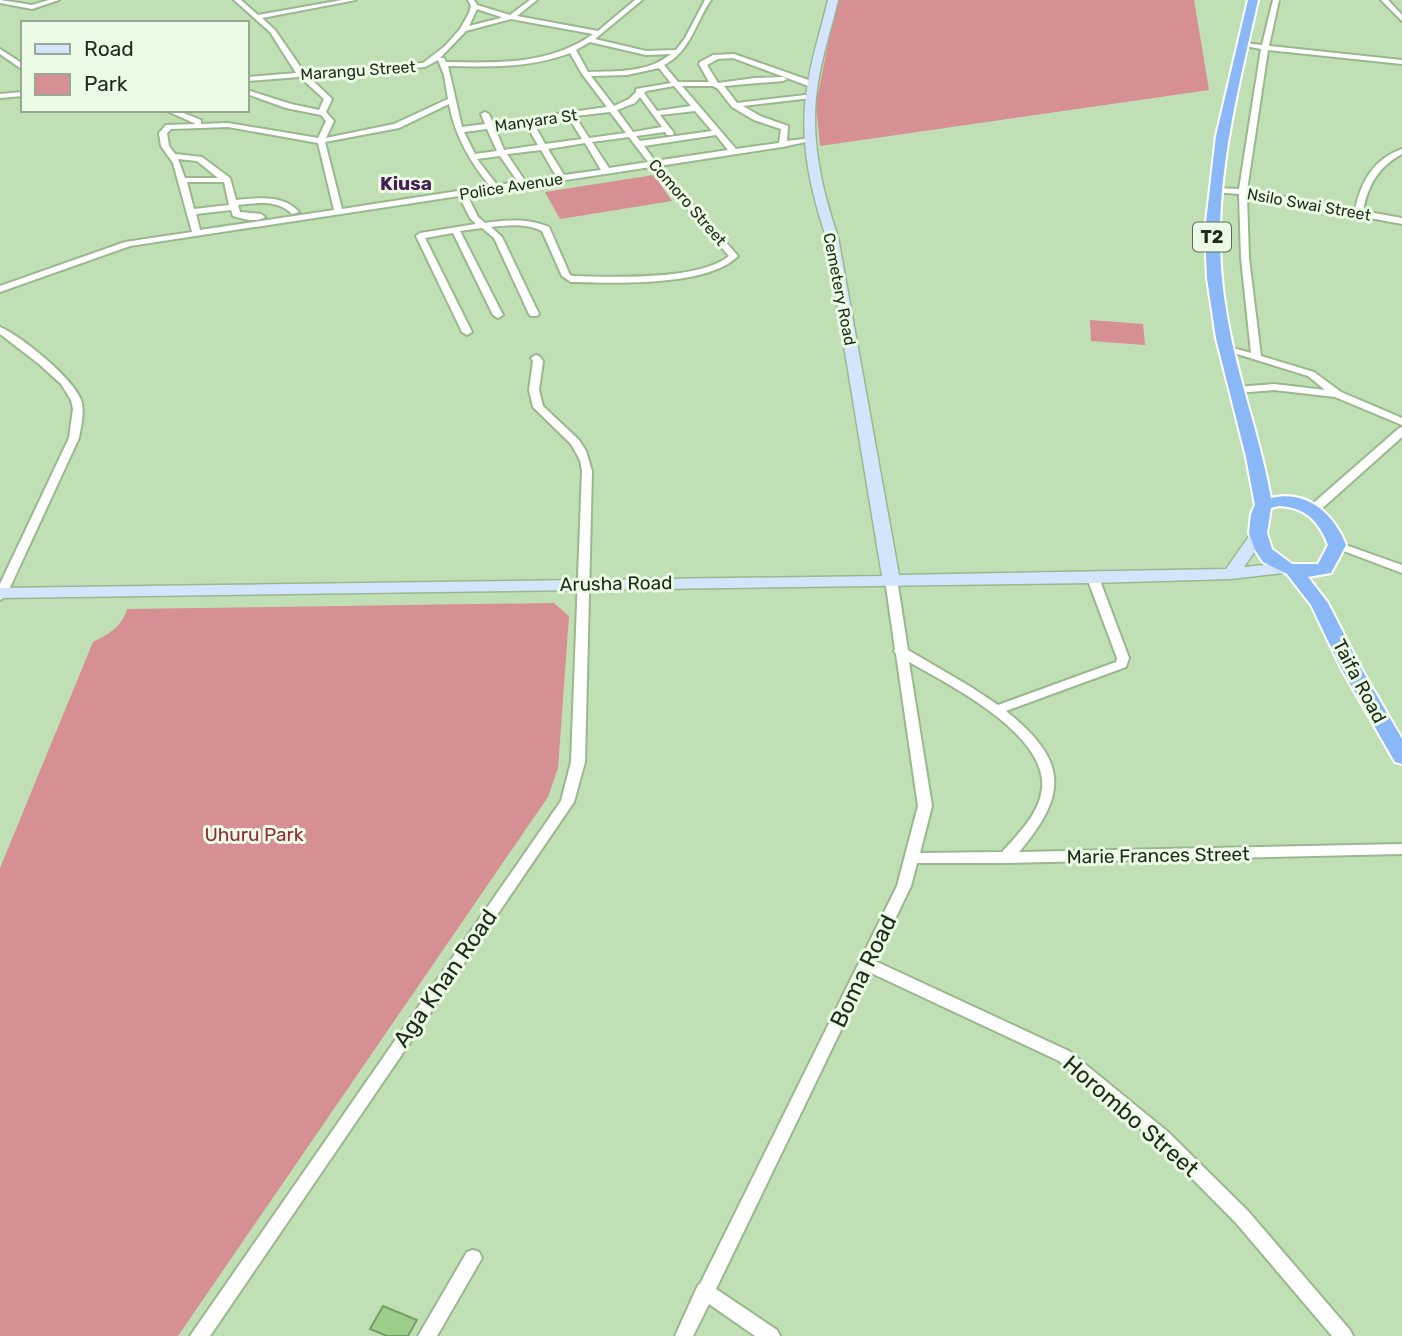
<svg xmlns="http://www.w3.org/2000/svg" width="1402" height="1336" font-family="Rubik,sans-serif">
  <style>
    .green { fill: #d68f92 }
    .water { fill: #9dce8a; stroke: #779d68; stroke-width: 2 }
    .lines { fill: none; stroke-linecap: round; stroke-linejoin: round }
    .minor-casing { stroke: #9ab88e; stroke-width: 4 }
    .tertiary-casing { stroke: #9ab88e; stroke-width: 4 }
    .secondary-casing { stroke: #9ab88e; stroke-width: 3 }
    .trunk-casing { stroke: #fff; stroke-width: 4 }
    .minor { fill: #fff; fill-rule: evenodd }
    .tertiary { fill: #fff; fill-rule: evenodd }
    .secondary { fill: #d3e4fc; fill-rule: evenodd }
    .trunk { fill: #8ab8f7; fill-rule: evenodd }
    .labels { text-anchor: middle; stroke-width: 6; stroke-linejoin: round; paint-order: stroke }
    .far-street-label { font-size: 16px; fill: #1f2b1a; stroke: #ebfbe5 }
    .shield { fill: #ebfbe5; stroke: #5c6957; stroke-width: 2 }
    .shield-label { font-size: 18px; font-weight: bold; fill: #1f2b1a }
    .far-quarter-label { font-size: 19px; font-weight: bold; fill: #461e53; stroke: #ebfbe5 }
    .street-label { font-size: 19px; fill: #1f2b1a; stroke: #ebfbe5 }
    .park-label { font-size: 19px; fill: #912b39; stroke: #ebfbe5 }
    .near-street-label { font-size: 23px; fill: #1f2b1a; stroke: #ebfbe5 }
  </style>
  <rect width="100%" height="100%" fill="#c0dfb4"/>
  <path class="green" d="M837,0H1194L1209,90L820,146L816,104Z
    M654,175L672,201L560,219L545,192Z
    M1090,320L1143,324L1145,345L1091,341Z
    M554,603L569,616L558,768L548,797L178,1336H0V868L93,642C109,634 122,627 127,609Z"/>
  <path class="water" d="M383,1306L417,1320L408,1336H387L370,1329Z"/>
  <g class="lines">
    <g class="minor-casing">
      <path id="minor" d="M0,0L32,5L49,0H59L32,9L0,3Z
        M234,0H241L258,15L342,0H356L262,18L275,30L304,72L423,63L445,46L460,29L469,13L471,6L468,0H474L477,5L510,15L530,0H537L517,16L598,31L635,0H642L595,39L646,51L676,50L685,38L705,0H711C695,23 691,51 664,65L678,82H709L699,64L700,62L713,55L734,54L817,83V87H811L733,58L718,59L707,65L718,83L755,78L783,77L787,79L783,81L724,86L737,103L814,94L815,96L811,98L743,106L760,116L788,126L787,141L811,138L815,140L782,147L659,166L738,256C708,287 613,283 571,282L562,276L542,231C526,223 508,225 491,227L502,237L539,314L537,316H531L529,314L494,238L482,228L460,231L503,315L498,318L493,315L453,233L425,238L472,332L467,335L462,332L416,236L420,233L476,224L470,218L459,196L130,246L0,292V286L125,242L192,232L173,163L161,146L159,133L166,125L196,124L165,110H176L201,120V124L228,123L318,138L326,121L321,115L286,108L247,94V90L291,104L319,110L324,99L300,77L247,81V77L296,73L270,32ZM477,9L501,17V18L469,26ZM511,19L593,34C550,65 497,63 446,62L444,58H440L466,31ZM590,42L646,55L671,54C647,73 618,71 588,72L576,50ZM570,53L582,74L607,107L493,123L489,114L485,112L481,114L485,124L462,127L448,66C489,67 531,68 570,53ZM438,60L444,75L448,99L394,124L326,138L334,121L326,112L332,99L308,76L425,67ZM659,68L671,83L636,89V92L629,99L614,106L591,76L627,75ZM674,86L691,106L657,111L644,93L646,91ZM682,86H713L718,89L732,107L754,120L781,129L779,143L736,149ZM640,97L662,127L633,132L617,110L635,103ZM449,104C455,136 470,162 490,186L342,209L325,142L399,128ZM695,111L712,131L640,141L636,136L665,132L667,135H673L674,133L660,115ZM610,112L626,133L589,138L575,116ZM568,117L582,139L545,144L533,122ZM525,123L538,145L504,150L495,128ZM228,127L318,143L334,210L200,230L196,214L231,210L233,216C243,219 256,223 265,217L261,214L240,212L238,205C257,203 277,199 292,214L299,212C283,194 258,198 236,200L230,178L202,157L175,154L169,146L167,133L171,129ZM487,129L497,151L475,154L464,132ZM716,135L728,150L655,161L644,146ZM629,137L648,162L609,168L592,142ZM585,143L601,170L564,175L548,149ZM541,150L556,176L525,181L507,154ZM500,156L518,182L497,185L477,159ZM178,159L197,161L218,178H185ZM651,167L729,256C698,281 613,277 573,276L570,275L549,227C528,218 507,220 485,223L478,217L467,195ZM187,182H224L229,205L194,209Z
        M1273,0H1279L1269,46L1402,60V64L1268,50L1247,190L1355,210C1361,181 1374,159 1402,149V154C1378,167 1368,185 1363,211L1402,218V224L1247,195L1249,258L1261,356L1314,372L1341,392L1402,418V425L1335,397L1274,390L1236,393L1231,390L1236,387L1274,384L1325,390L1308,376L1221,349L1226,346L1251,353L1241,258L1239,194L1215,192L1211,190L1215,188L1239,189L1261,49L1240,45L1243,43L1262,45Z
        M1381,0H1388L1402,15V21Z
        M0,49L23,64V70L0,54Z
        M23,92V96L0,98V94Z
        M0,327C21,336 73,378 81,400C85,412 81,426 79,438L6,596L0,600V584L69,438L73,409L71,400L61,384L39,364L0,334Z
        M536,355L539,356L543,361L539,390L543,406L579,440L586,451L592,471L585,762L574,802L210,1336H190L561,801L571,762L582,471L580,460L571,444L533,407L529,390L533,361L531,358Z
        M1337,542L1402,565V573L1333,547L1331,545Z
        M1093,574L1099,578L1129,658L1126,667L1006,711C1067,760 1069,793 1019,852L1402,844V854L1005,863H917L911,886L875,961L1069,1051L1168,1132L1248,1211L1350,1330L1353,1336H1332L1236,1223L1156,1142L1059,1061L869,972L716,1289L777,1330L780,1336H755L709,1304L693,1336H675L698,1285L700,1284L897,886L918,806L896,654L894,651L895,649L885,579L891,575L897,579L908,650L971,687L998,705L1116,662L1117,658L1087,578ZM909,662C950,685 1047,734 1042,788C1040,813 1018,834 1002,852L920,853L932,806Z
        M473,1250L479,1252L482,1258L437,1336H418L467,1252Z"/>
    </g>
    <g class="tertiary-casing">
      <path id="tertiary" d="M1402,427V437L1318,512H1310L1308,509L1310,506L1398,429Z"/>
    </g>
    <g class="secondary-casing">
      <path id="secondary" d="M828,0H838C831,30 821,59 817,89C810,140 822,190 838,237L899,575L1226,569L1252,532L1258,530L1266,535L1244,567L1286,563L1292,564L1294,568L1292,572L1231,579L1093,583L0,598V588L882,576L826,237C810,189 799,139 807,89C811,59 821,30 828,0Z"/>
    </g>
    <g class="trunk-casing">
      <path id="trunk" d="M1248,0H1258C1234,107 1207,206 1227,316C1237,378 1260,436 1271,498C1307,489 1334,514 1346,545L1331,573L1308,577L1328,603L1361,668L1402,739V764L1395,762L1341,668L1311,605L1287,574L1263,562L1255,550L1249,533L1251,514L1255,505L1246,457L1216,338L1207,278L1205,231L1216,136ZM1279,506C1305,507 1319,521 1328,545L1318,564H1292L1272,549L1267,533L1271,508Z"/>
    </g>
    <use href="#minor" class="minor"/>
    <use href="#tertiary" class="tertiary"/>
    <use href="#secondary" class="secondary"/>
    <use href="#trunk" class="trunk"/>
  </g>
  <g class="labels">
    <g class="far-street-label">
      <text transform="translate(358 70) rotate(-4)" y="6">Marangu Street</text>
      <text transform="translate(536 120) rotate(-8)" y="6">Manyara St</text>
      <text transform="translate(511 186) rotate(-9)" y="6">Police Avenue</text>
      <text transform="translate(688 202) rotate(49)" y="6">Comoro Street</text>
      <text transform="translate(1309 204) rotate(10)" y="6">Nsilo Swai Street</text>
      <text transform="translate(840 289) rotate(79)" y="6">Cemetery Road</text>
    </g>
    <rect class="shield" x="1193" y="222.5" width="38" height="29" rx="5"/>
    <g class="shield-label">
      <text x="1212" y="243">T2</text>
    </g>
    <g class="far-quarter-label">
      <text x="406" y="190">Kiusa</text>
    </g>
    <g class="street-label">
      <text transform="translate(616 583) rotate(-1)" y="7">Arusha Road</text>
      <text transform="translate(1360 681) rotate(62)" y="7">Taifa Road</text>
      <text transform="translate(1158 855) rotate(-1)" y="7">Marie Frances Street</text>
    </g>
    <g class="park-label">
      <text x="254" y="841">Uhuru Park</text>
    </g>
    <g class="near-street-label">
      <text transform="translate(863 971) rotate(-64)" y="8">Boma Road</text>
      <text transform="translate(445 978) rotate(-55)" y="8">Aga Khan Road</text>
      <text transform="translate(1131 1116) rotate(41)" y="8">Horombo Street</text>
    </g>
  </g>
  <rect x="21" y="21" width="228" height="91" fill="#ebfbe5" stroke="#99a894" stroke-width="2"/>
  <rect x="35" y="44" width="35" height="10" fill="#d3e4fc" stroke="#99a894" stroke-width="2"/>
  <text x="84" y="56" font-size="21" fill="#1f2b1a">Road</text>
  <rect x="35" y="74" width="35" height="21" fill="#d68f92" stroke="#99a894" stroke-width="2"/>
  <text x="84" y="91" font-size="21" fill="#1f2b1a">Park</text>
</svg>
